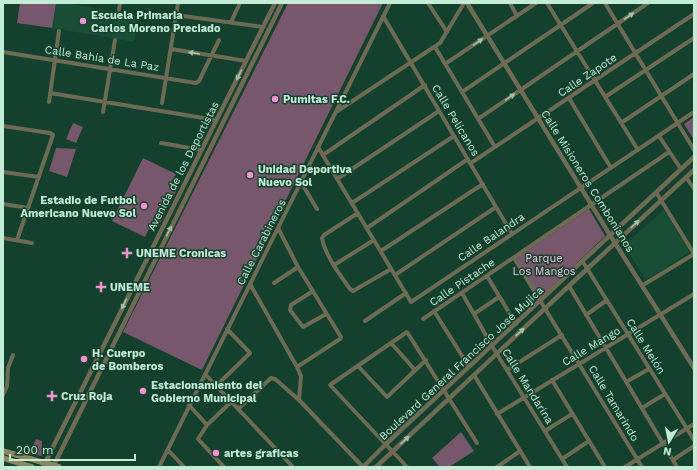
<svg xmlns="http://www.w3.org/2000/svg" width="697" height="470" font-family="'Work Sans',sans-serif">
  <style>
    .built { fill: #184d36 }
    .green { fill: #77576b }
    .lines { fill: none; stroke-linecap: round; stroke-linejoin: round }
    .minor { stroke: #6e6b52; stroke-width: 4 }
    .tertiary { stroke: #6e6b52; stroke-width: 4.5 }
    .secondary { stroke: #8c875f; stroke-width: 5.5 }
    .oneway { fill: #a5bfa8 }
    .poi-dot { fill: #f591d2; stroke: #13412d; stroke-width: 1.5 }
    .labels { text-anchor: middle; stroke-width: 3; stroke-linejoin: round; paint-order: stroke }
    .poi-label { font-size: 11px; font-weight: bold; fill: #c3ecd6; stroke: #13412d; text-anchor: start }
    .street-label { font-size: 11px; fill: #c3ecd6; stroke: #13412d }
    .park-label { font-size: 11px; fill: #f9c7e5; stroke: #13412d }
  </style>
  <rect width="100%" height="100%" fill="#13412d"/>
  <path class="built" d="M56,3H64L138,15L134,42L52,28Z
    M664,210L690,252L646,280L624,245Z"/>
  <path class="green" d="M20,3H56L52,28L17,23Z
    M288,3H383L202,370L123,332Z
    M694,117V140L684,124Z
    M73,123L83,127L76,143L66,139Z
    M56,148L76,149L67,177L49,171Z
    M143,158L176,174L169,187L176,191L158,227L151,224L145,237L112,221Z
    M589,209L605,236L540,298L516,258Z
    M461,432L474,451L449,467H440L432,458Z
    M36,439L42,441V456L29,453Z"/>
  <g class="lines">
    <path class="minor" d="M428,3L447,32
      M510,3L517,16
      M547,3L638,150
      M605,3L694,150
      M119,10L120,3
      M176,15L263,27
      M383,16L512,234
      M229,22H231L240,3
      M435,47L495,147
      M171,49L246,61
      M3,52L196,83L199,81L219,40
      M445,64L536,3
      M462,92L593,3
      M50,93L216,120
      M605,97L694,38
      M569,98L611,168
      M49,102L59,31
      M162,103L178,3
      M103,112L115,40
      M336,112L440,43L464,3
      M478,119L648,3
      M621,123L694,74
      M3,126L50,133L53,135L17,240
      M659,136L681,169
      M161,143L201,150
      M318,147L411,302L694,112
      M323,155L425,85
      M471,163L694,14
      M3,172L39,177
      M686,177L694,189
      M337,179L439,111
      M301,182L317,209
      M656,192L694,254
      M352,203L454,136
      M3,204L28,208
      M358,213L324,235L322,238C325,255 340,275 350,289L353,291L391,269
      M278,228L298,267L341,337L340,339L297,367
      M367,228L468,159
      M3,238L32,243
      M381,251L483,184
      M514,258L642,467
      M583,262L694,440
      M334,265L374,240
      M395,275L496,207
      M487,276L516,324
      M274,283L298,267
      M250,284L297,367L301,376L299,400L363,467
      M643,285L694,254
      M569,286L677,467
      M313,291L291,305L290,310L303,327L326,314
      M462,293L492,346L567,467
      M434,311L469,367
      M474,314L499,297
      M586,315L607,300
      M423,319L669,152
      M365,321L406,293
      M391,343L415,370
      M358,366L387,397L426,360
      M507,370L562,335
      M205,374L293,467
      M474,375L530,467
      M552,380L605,467
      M626,382L649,369
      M216,386L250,353L227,329
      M3,395L7,386L8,368L13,355
      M189,405L207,425
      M642,408L665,394
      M238,409L271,378L275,379L299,400
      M497,414L694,294
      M545,431L572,414
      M168,450L184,467
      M562,459L589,441
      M673,460L694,446
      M159,467L390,3
      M224,467L198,439L207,425L231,402
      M407,467L330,385L407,332L477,443
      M497,467L520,451
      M625,467L694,424"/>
    <path class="tertiary" d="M467,3L610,235L694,368
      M43,467L275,3
      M53,467L282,3
      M363,467L386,444L694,157
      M376,467L587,269L694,170"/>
    <path class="secondary" d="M3,451L59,467
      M3,458L32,467"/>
  </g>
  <defs><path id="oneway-solid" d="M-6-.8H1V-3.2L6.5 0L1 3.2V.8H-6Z"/></defs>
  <g class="oneway">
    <use href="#oneway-solid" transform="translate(629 16) rotate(-34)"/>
    <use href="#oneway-solid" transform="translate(478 42) rotate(-34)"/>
    <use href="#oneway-solid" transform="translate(194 53) rotate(-171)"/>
    <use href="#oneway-solid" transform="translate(239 75) rotate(117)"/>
    <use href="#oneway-solid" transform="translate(510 97) rotate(-34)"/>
    <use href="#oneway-solid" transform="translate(635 224) rotate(-42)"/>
    <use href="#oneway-solid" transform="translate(169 231) rotate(-64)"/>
    <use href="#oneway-solid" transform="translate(124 304) rotate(116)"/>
    <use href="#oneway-solid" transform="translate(520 332) rotate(-43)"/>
    <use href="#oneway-solid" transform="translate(405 440) rotate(-43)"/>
  </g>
  <g class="poi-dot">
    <circle cx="83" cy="21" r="4"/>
    <circle cx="275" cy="99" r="4"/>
    <circle cx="250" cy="175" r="4"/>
    <circle cx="144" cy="206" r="4"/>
    <path d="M125 247h4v4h4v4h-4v4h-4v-4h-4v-4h4z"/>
    <path d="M99 281h4v4h4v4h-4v4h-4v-4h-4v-4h4z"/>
    <circle cx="84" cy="359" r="4"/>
    <circle cx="143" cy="391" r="4"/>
    <path d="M50 390h4v4h4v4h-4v4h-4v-4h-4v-4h4z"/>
    <circle cx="216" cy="453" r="4"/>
  </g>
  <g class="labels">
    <g class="poi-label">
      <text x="91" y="19">Escuela Primaria<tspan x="91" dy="13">Carlos Moreno Preciado</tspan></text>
      <text x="283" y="103">Pumitas F.C.</text>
      <text x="258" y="173">Unidad Deportiva<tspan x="258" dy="13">Nuevo Sol</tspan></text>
      <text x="136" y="204" text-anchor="end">Estadio de Futbol<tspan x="136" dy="13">Americano Nuevo Sol</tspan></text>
      <text x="136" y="257">UNEME Cronicas</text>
      <text x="110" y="291">UNEME</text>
      <text x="92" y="357">H. Cuerpo<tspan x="92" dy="13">de Bomberos</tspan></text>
      <text x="151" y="389">Estacionamiento del<tspan x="151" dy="13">Gobierno Municipal</tspan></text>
      <text x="61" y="400">Cruz Roja</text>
      <text x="224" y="457">artes graficas</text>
    </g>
    <g class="street-label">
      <text transform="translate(102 58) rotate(9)" y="4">Calle Bahía de La Paz</text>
      <text transform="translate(587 75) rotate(-34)" y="4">Calle Zapote</text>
      <text transform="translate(456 120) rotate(59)" y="4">Calle Pelícanos</text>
      <text transform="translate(183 166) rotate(-63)" y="4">Avenida de los Deportistas</text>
      <text transform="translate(588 181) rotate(58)" y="4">Calle Misioneros Combonianos</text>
      <text transform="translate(491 237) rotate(-34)" y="4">Calle Balandra</text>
      <text transform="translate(261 242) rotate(-63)" y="4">Calle Carabineros</text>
      <text transform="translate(462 282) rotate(-34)" y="4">Calle Pistache</text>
      <text transform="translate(591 346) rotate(-31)" y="4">Calle Mango</text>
      <text transform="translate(646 346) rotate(58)" y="4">Calle Melón</text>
      <text transform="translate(461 363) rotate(-43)" y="4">Boulevard General Francisco José Mujica</text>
      <text transform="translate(528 386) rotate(58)" y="4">Calle Mandarina</text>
      <text transform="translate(614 403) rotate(59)" y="4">Calle Tamarindo</text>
    </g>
    <g class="park-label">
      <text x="544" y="262">Parque<tspan x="544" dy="13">Los Mangos</tspan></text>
    </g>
  </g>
  <rect width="697" height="470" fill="none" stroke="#c3ecd6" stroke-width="8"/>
  <g transform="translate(669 442) rotate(190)" stroke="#13412d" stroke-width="3" paint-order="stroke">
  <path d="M0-3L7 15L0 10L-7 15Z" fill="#c3ecd6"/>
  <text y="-6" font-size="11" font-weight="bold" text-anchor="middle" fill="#c3ecd6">N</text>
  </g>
  <path d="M10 454v6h125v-6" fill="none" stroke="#c3ecd6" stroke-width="2"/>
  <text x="16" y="454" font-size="12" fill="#c3ecd6" stroke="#13412d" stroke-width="3" paint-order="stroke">200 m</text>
</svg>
